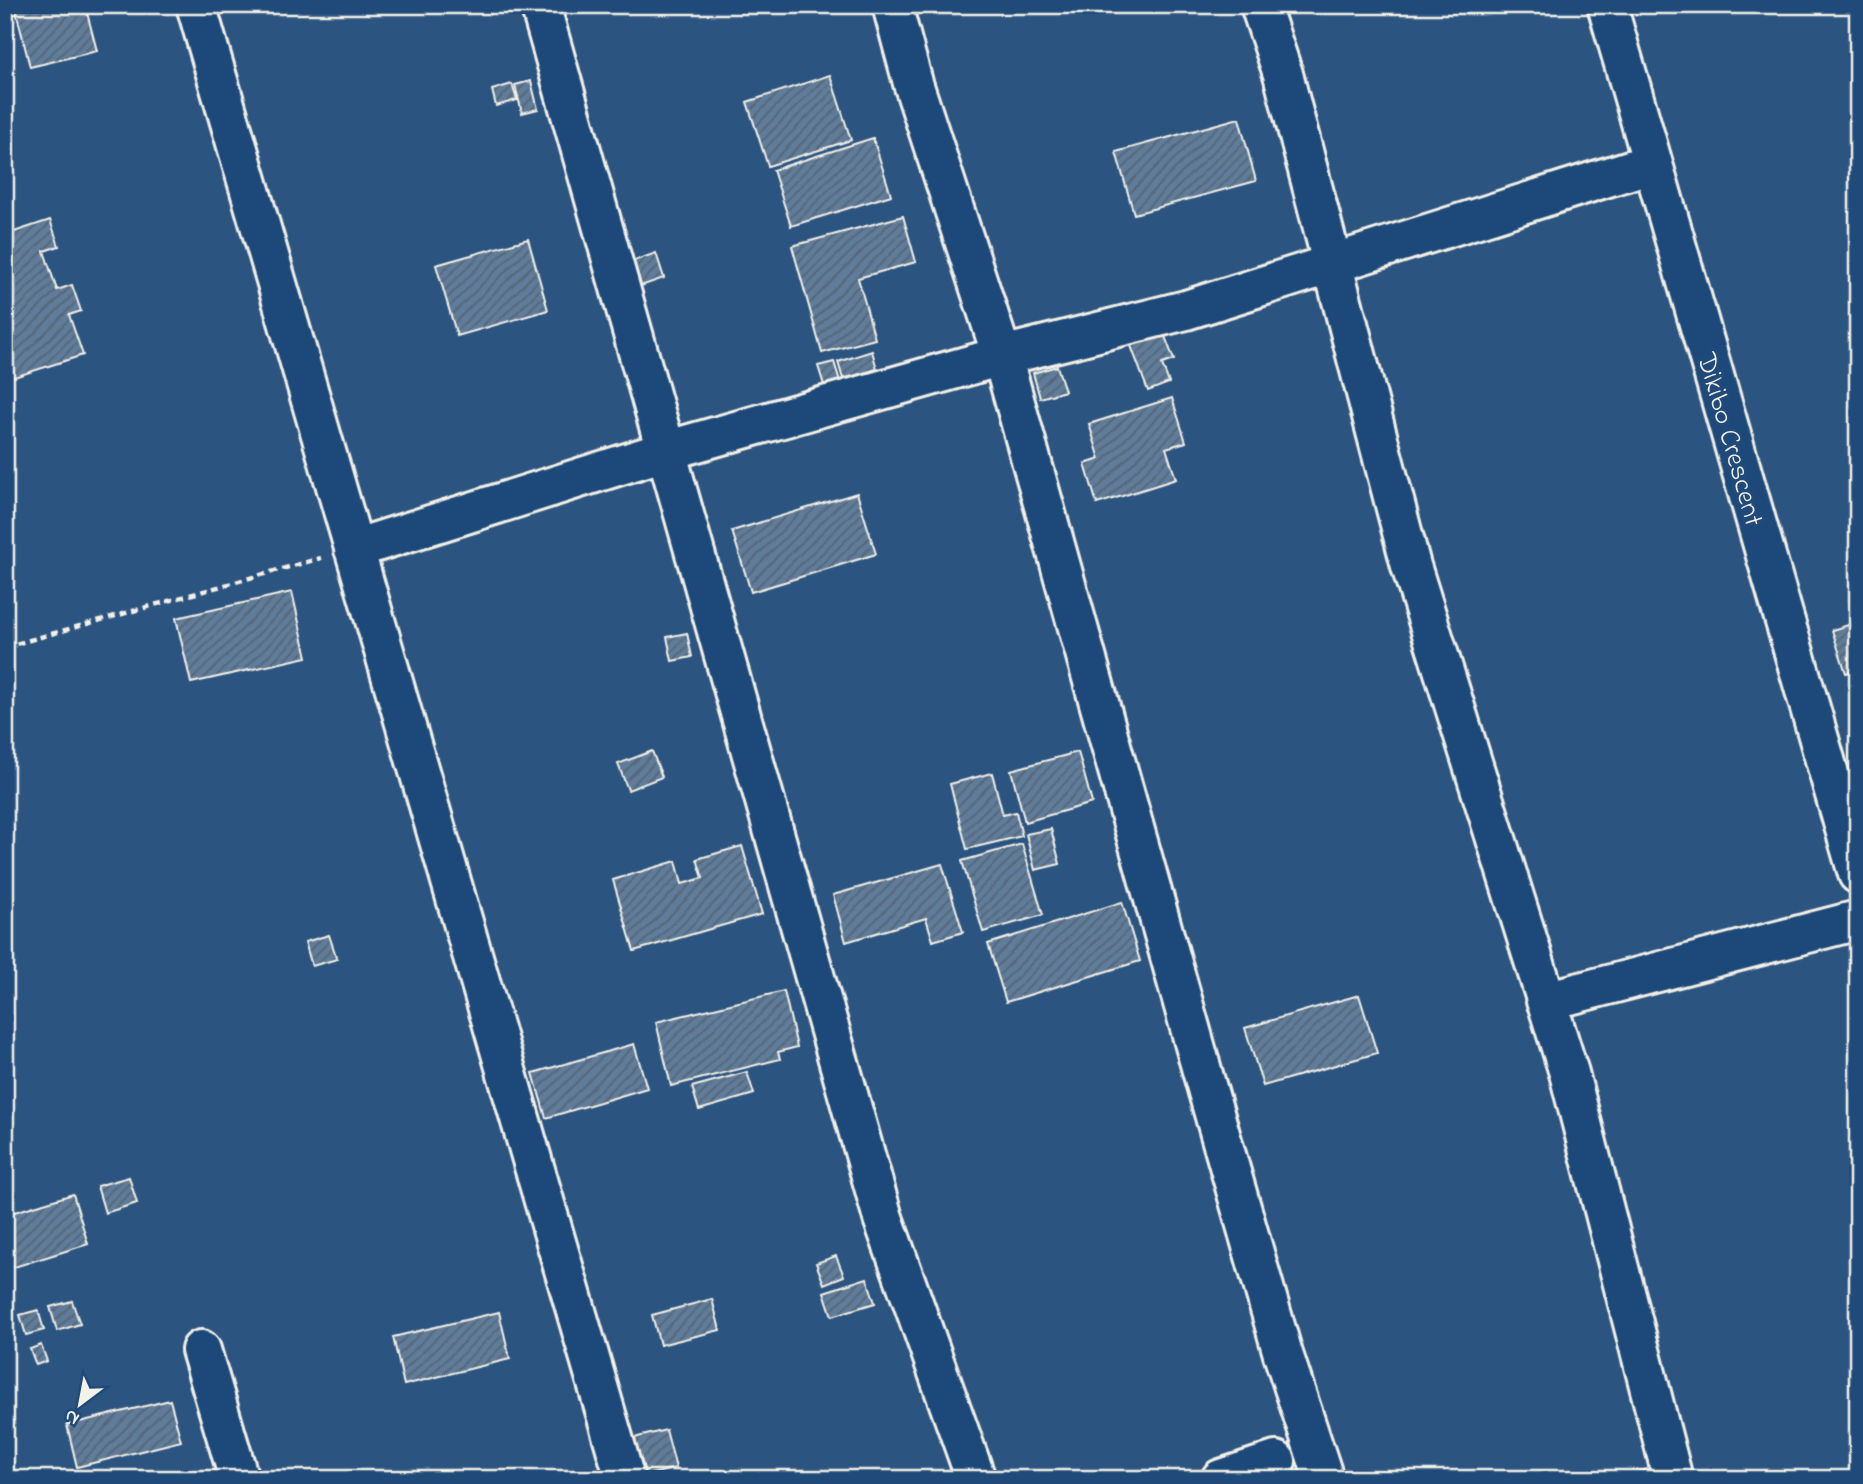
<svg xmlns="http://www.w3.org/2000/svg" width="1863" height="1484" font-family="'Indie Flower',sans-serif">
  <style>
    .building { fill: url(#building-hatch); stroke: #f4f1e8; stroke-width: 2 }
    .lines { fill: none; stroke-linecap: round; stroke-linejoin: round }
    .minor-casing { stroke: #f4f1e8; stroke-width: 44 }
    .path { stroke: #f4f1e8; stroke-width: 4.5; stroke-dasharray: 7 5; stroke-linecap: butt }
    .minor { stroke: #1f4a7a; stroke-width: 38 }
    .labels { text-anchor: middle; stroke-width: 7; stroke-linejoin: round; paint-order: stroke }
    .street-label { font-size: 28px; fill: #f4f1e8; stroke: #1f4a7a }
  </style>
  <defs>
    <pattern id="building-hatch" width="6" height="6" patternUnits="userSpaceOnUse" patternTransform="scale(1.75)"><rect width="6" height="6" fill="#5e7b9a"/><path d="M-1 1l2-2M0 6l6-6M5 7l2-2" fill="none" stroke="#556474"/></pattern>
  </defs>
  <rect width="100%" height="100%" fill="#2c5481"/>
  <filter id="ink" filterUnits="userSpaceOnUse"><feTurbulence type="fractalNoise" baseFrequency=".0143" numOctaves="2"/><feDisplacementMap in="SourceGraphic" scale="14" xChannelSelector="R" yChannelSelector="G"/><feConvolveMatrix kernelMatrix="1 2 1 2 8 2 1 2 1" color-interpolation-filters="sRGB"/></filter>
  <g filter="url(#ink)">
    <path class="building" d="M38,5H85L97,51L30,67L16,11Z
      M830,75L851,140L768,166L747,102Z
      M531,81L538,109L522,113L515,85Z
      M512,84L517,100L496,106L492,90Z
      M1239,118L1256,181L1134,214L1116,152Z
      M873,138L891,195L791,226L773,170Z
      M903,216L916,262L858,278L875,339L822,353L792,246Z
      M50,220L59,246L44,251L57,290L72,285L81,311L69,315L83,355L5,380V235Z
      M528,239L548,310L457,336L436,265Z
      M656,253L664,278L641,286L633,261Z
      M1163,331L1174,360L1162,364L1169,383L1148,391L1130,343Z
      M872,351L877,369L843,379L838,362Z
      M834,362L840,381L824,385L818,366Z
      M1057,366L1065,391L1040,398L1033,373Z
      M1172,398L1186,442L1166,448L1176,479L1097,504L1085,464L1100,459L1089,424Z
      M857,493L876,554L751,592L732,531Z
      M292,592L307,657L191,683L176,618Z
      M1858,622V676L1856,670L1846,673L1832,630Z
      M687,633L692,657L672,661L667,637Z
      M652,751L662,777L628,790L618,764Z
      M1078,752L1092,803L1025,822L1011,770Z
      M992,773L1003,815L1016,812L1022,836L967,849L950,784Z
      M1051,829L1060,864L1035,870L1026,834Z
      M1022,844L1043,915L983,932L962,861Z
      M742,846L762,914L634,951L613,880L676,861L682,884L703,878L697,859Z
      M942,864L963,932L933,941L926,918L846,942L833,895Z
      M1122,902L1140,961L1006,1002L988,944Z
      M329,935L337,959L312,966L305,942Z
      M784,991L797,1047L778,1052L780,1059L671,1086L656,1022Z
      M1359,995L1377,1053L1263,1086L1245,1028Z
      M634,1044L647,1088L546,1118L533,1073Z
      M747,1072L754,1094L699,1110L692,1087Z
      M129,1177L137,1203L105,1213L97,1186Z
      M73,1194L88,1244L8,1269L5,1215Z
      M836,1256L844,1276L824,1284L816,1263Z
      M867,1278L875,1303L832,1316L824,1292Z
      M712,1299L720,1330L660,1345L652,1315Z
      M72,1301L80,1324L57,1331L50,1307Z
      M38,1310L44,1330L26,1335L20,1315Z
      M499,1312L510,1359L404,1385L393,1337Z
      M41,1345L47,1361L36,1365L30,1349Z
      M170,1400L181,1441L77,1467L67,1425Z
      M666,1430L676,1468L640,1477L630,1439Z
      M1652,1468L1655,1479H1622L1621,1476Z"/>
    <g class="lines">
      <g class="minor-casing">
        <path id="minor" d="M196,5L625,1479
          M540,5L883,1218L976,1479
          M892,5L913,83L1002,356L1208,1092L1283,1354L1324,1479
          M1260,5L1283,74L1411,566L1569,1073L1673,1479
          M1607,5L1858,874
          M354,549L665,451L1002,356L1186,310L1652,163
          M1546,1001L1858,920
          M201,1350L239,1479
          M1221,1479L1276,1461"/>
      </g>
      <path class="path" d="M5,647L321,558"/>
      <use href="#minor" class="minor"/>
    </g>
  </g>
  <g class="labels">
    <g class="street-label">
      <text transform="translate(1732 439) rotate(74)" y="10">Dikibo Crescent</text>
    </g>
  </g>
  <rect width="1863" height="1484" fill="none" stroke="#1f4a7a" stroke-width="28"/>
  <rect x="14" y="14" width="1835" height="1456" fill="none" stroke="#f4f1e8" stroke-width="2.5" filter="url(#ink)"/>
  <g transform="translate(80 1404) rotate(212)" stroke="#1f4a7a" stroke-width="5" paint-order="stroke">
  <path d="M0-5L12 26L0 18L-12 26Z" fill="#f4f1e8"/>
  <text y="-10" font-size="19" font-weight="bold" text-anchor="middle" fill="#f4f1e8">N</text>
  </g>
</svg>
